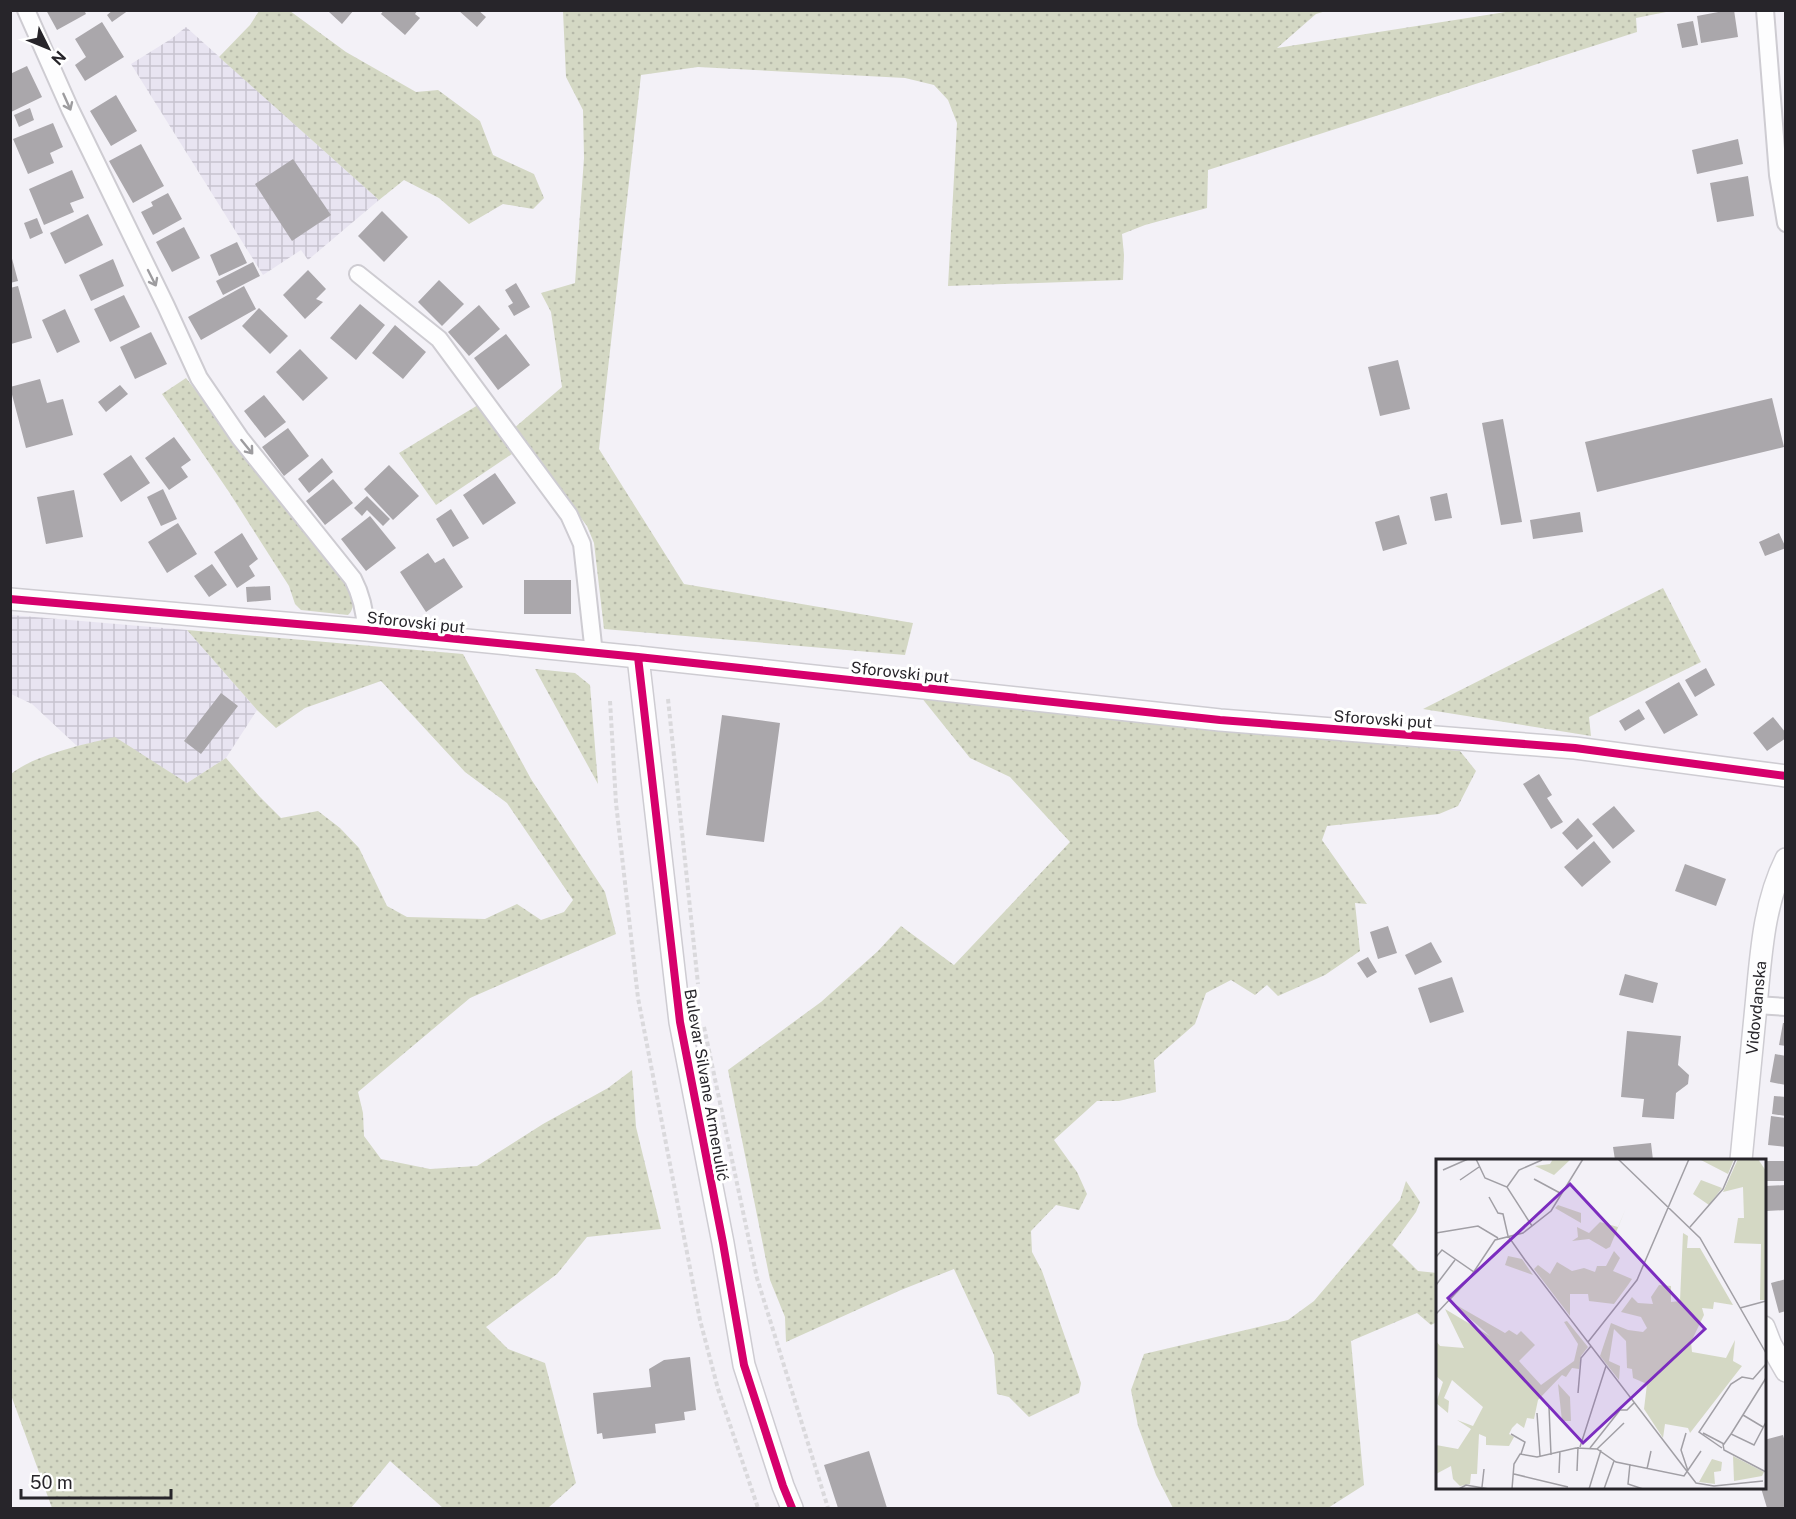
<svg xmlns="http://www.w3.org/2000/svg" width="1796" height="1519" font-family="'Public Sans',sans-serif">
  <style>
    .industrial { fill: url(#industrial-grid) }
    .green { fill: url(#green-dots) }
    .building { fill: #aaa7ab }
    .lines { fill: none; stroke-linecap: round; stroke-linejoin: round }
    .minor-casing { stroke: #ceccd2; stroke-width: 20 }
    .tertiary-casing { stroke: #ceccd2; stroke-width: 24 }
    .path { stroke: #dad9dc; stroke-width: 4; stroke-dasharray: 4.5 3; stroke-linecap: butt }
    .minor { stroke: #fdfdfe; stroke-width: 16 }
    .tertiary { stroke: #fdfdfe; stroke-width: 21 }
    .cycleway-casing { stroke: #fff; stroke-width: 11 }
    .cycleway { stroke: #d6006c; stroke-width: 8 }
    .oneway { stroke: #9d9c9f }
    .labels { text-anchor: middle; stroke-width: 6; stroke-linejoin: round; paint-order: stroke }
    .street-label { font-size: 16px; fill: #27252a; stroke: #fff }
    .inset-road { fill: none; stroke: #a19fa5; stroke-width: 1.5 }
    .view { fill: #7b2cbf; fill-opacity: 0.15; stroke: #7b2cbf; stroke-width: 3 }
    .inset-edge { fill: none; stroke: #27252a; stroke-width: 3 }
  </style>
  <defs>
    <pattern id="industrial-grid" width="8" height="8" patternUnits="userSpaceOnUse" patternTransform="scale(1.5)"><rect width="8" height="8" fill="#e8e4f1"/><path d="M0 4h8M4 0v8" fill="none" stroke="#c7c3cf"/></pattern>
    <pattern id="green-dots" width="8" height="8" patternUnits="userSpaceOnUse" patternTransform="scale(1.5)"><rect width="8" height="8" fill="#d4d8c4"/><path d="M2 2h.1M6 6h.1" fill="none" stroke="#b6b9a9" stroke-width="1.8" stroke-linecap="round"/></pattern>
  </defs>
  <rect width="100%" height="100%" fill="#f3f1f7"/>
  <path class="industrial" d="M186,27L379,200L308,260L301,250L263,275L131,64L171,39Z
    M11,615L187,630L257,710L226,758L187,783L115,738L77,746L32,704L11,694Z"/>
  <path class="green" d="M259,11H290L346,52L416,92L438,90L480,121L493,155L534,174L544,198L533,209L503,204L469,224L439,198L404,180L379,200L219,57L250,25Z
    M563,11H1326L1316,14L1277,48L1512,11H1671L1636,18L1637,32L1208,170L1207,208L1145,225L1122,234L1124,255L1123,280L948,286L957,123L948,100L934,85L905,78L698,67L641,75L599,449L684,584L913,623L905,655L604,629L594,543L587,526L513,429L562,387L551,312L541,293L575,283L584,158L583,110L566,77Z
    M186,378L353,590C353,599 355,609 348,615L301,610L295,604L289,586L229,492L162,394Z
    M478,405L512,454L436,505L399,453Z
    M1663,588L1701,662L1589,717L1591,736L1423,709Z
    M187,630L463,654L531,779L605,892L616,934L470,998L358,1092L363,1113L364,1136L381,1159L430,1169L477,1166L543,1124L608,1088L632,1070L636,1127L661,1229L587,1237L557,1274L486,1327L508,1349L545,1363L576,1483L548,1508H443L390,1461L351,1508H52L11,1395V774C34,755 85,744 115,737L187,783L226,758L259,796L281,818L318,811L340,828L359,848L387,906L407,917L485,919L517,904L541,920L564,912L573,900L507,803L465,772L381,681L305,708L276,728L257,710Z
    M535,669L575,673L590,685L598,784Z
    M921,697L1460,751L1476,771L1458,806L1439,814L1327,826L1322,840L1367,904L1355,903L1360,951L1325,975L1278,996L1267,985L1255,995L1231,980L1206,993L1195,1024L1154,1060L1156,1092L1119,1101H1097L1054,1140L1077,1172L1087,1194L1079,1210L1056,1205L1031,1231L1032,1252L1042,1271L1081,1383L1079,1393L1029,1417L1009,1397L997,1394L994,1355L954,1269L901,1290L786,1342L785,1317L770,1280L728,1070L821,1002L878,951L901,926L954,965L1070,842L1010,777L970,758Z
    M1406,1181L1420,1202L1416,1212L1392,1245L1418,1271L1437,1273V1322L1431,1325L1417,1313L1351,1341L1364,1485L1328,1508H1173L1156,1475L1138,1426L1131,1390L1144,1354L1288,1320L1314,1301L1400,1200Z"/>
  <path class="building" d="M46,10H84L86,14L57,30Z
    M113,10H129L112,22L107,15Z
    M330,10H354L342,24L329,12Z
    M384,10H418L415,14L420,18L405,35L381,14Z
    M458,10H478L486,17L477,27Z
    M1729,10H1734L1738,37L1701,43L1697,16Z
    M1693,21L1698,45L1682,48L1677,24Z
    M102,22L124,57L85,81L75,65L86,57L75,39Z
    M27,66L42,97L11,112L10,74Z
    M116,95L137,131L111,146L90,111Z
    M30,108L34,120L19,127L14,115Z
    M53,123L63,147L50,153L54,163L28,174L13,139Z
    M1738,139L1743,164L1697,174L1692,150Z
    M141,144L164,186L133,203L109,161Z
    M293,159L331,215L292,241L255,184Z
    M72,170L84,198L70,203L74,212L44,225L29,189Z
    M1748,176L1754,216L1717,222L1710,183Z
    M168,193L182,219L153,235L141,212L153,206L151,202Z
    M382,211L408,237L384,262L358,236Z
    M88,214L103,245L65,264L50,233Z
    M37,218L43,233L30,239L24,223Z
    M184,227L200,258L172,272L156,242Z
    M237,242L247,263L219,276L210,255Z
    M10,251L18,281L10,283Z
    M113,259L124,286L91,301L79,275Z
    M253,262L260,276L223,295L216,281Z
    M308,270L326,289L316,299L323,302L305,319L283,295Z
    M439,280L464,304L442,326L418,302Z
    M516,283L530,307L514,316L508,306L513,303L505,290Z
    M18,286L32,338L11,344L10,288Z
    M244,286L256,309L201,340L188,317Z
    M124,295L140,327L110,342L94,309Z
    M360,304L385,325L356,360L330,338Z
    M479,305L500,329L469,356L448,332Z
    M259,308L288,336L270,354L242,326Z
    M65,309L80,342L57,353L42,320Z
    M395,325L426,352L403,379L372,353Z
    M151,332L167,364L135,379L120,347Z
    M506,334L530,365L498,390L474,358Z
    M300,349L328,378L303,401L276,372Z
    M1398,360L1410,409L1380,416L1368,367Z
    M40,379L47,403L63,399L73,435L26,448L10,387Z
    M120,385L128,394L106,412L98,402Z
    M264,395L286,422L265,438L244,411Z
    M1772,398L1784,447L1597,492L1585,442Z
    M1503,419L1522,522L1501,525L1482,423Z
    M288,428L309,456L284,476L262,447Z
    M174,437L191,460L181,467L188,477L169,490L145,458Z
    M131,455L150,483L121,502L103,474Z
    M322,458L333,472L309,493L298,479Z
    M389,465L419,496L393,520L364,489Z
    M495,473L516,503L483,525L463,495Z
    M333,479L353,503L325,525L306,501Z
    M163,489L177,519L161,526L147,497Z
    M74,490L83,537L46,544L37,497Z
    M1447,493L1452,518L1435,521L1430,497Z
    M367,496L390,519L383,526L367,510L362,516L354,508Z
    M451,509L469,538L453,547L436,519Z
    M1580,512L1583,532L1533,539L1530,520Z
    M1399,515L1407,544L1383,551L1375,522Z
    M370,516L396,548L366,571L341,539Z
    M178,523L197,554L167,573L148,542Z
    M242,533L258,559L249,566L255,576L237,588L214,552Z
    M1779,533L1786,548L1765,556L1759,542Z
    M428,553L435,563L444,558L463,587L426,612L400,572Z
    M212,564L227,585L209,597L194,576Z
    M524,580H571V614H524Z
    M270,586L271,600L247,602L246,587Z
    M1706,668L1715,685L1695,697L1685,680Z
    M1679,682L1698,715L1664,734L1645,702Z
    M221,693L238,706L201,754L184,741Z
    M1639,709L1645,719L1625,731L1619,721Z
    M722,715L780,723L764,842L706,835Z
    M1773,717L1786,733V738L1767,751L1753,733Z
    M1539,774L1552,795L1547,798L1563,822L1551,829L1523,784Z
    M1614,806L1635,831L1613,849L1592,824Z
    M1578,818L1593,836L1577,850L1562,833Z
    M1594,841L1611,862L1582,887L1564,867Z
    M1685,864L1726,879L1716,906L1675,891Z
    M1388,926L1397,953L1378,959L1370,932Z
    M1431,942L1442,962L1415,975L1405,955Z
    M1368,957L1377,972L1367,978L1357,963Z
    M1625,974L1658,983L1653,1003L1619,995Z
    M1452,977L1464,1012L1430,1023L1418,988Z
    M1783,1023H1786V1046L1779,1045Z
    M1627,1031L1681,1036L1678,1065L1689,1075L1688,1084L1676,1093L1674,1119L1642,1117L1644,1099L1621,1097Z
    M1775,1054L1786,1056V1085L1770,1082Z
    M1774,1096L1786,1097V1116L1772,1114Z
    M1771,1116L1786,1118V1147L1768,1145Z
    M1651,1143L1653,1160H1615L1613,1147Z
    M1767,1161H1786V1181H1766Z
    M1786,1185V1210L1766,1211L1765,1186Z
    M1786,1279V1311L1779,1313L1771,1283Z
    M690,1357L696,1410L684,1412L685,1420L655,1424L656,1433L603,1439L602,1433L597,1434L593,1393L651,1387L649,1369L664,1360Z
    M1783,1435L1786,1445V1508H1767L1761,1488H1764V1440Z
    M869,1451L887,1508H838L824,1465Z"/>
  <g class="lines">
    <g class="minor-casing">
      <path id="minor" d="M26,10L70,109L166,306L199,378L240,438L353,579C362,596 365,611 366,630
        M1765,10L1778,175L1786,223
        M358,274L439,339L569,515L582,544L594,654
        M1756,1005L1786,1007"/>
    </g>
    <g class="tertiary-casing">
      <g id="tertiary">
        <path d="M10,599L366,630L638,657L1220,720L1575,748L1786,776"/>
        <path d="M638,657L680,1022L723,1243L744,1365L783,1486L792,1508"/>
        <path id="s1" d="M1741,1160C1746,1109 1751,1057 1756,1006C1761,956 1763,905 1786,859"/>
        <path d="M1764,1327L1771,1345L1786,1371"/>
      </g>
    </g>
    <path class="path" d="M668,699L698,984
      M610,701L616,803L638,998L700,1320L718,1389L758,1508
      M704,1027L757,1278L828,1508"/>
    <use href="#minor" class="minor"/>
    <use href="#tertiary" class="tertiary"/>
    <g class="cycleway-casing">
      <path id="cycleway" d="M10,599L366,630L638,657L1220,720L1575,748L1786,776
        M638,657L680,1022L723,1243L744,1365L783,1486L792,1508"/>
    </g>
    <use href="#cycleway" class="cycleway"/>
  </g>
  <defs><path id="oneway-shaft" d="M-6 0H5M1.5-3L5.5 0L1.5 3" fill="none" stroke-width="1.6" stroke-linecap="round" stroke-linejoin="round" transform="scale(1.5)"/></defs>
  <g class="oneway">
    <use href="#oneway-shaft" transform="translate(67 102) rotate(66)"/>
    <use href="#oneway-shaft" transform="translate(152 278) rotate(63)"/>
    <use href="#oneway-shaft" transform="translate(247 447) rotate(51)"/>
  </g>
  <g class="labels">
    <g class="street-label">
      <text transform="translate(416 622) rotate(6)" y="6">Sforovski put</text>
      <text transform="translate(900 672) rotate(6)" y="6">Sforovski put</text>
      <text transform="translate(1383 719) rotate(4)" y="6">Sforovski put</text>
      <text dy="6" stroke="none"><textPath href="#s1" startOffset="153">Vidovdanska</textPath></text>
      <text transform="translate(707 1085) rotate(80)" y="6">Bulevar Silvane Armenulić</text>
    </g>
  </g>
  <g transform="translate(1436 1159)">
    <rect width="330" height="330" fill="#f3f1f7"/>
    <path d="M263,0H298L292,15ZM302,0H322L330,12V141H324L325,85L298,84L302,59H308L307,28L287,33ZM265,21L286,29L273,46L257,35ZM122,46L145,54V64L119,49ZM190,49L174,88L170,90L153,80L136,82L142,78L141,68L153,74L164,63L182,68ZM247,74L252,77L251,89H264L297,146L278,143L277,150L266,149L268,156L255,183L256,193L290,199L299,181L297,202L306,207L254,274L252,269L229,265L227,279L208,250L211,225L197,219L196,210L191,209L190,182L178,170L173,202L184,207L183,221L164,197L175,164L192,171L207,173L211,169L205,158L185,153L196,138L202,144L217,145L215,138L223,126L235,127V143L244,142ZM178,92L184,99L177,112L196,120L192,126L178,145L153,142L152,135H134V157L98,110L102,106L114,115L121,103L136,112L148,109L159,113L161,107H170ZM72,97L86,100L97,116L69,106ZM15,143L69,174L73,171L81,176L85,172L99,186L83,202L105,226L138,202L142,185L128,163L131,162L152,188L145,197L143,210L136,209L130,218L126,216L102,241L98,260L91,259L88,269L81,264L76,269L73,275L78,278L73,287L50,286V278L43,275L41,315H35L34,325L24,327L17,320L15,307L0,315V286L22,290L35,270L21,261L37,267L47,248L16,221L8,239L13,242L12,254L0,244L7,223L0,217V182L4,187L28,189L9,150L54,177ZM122,225L134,238L135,262H126ZM297,297L328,313L326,317L298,322ZM276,300L286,303L285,312L278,313L279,325L263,323Z" fill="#d4d8c4"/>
    <path d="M117,0H135L118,16L99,7L114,5Z" fill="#d4d8c4"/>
    <path class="inset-road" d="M40,0L49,19L71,28L96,67M182,0L264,79L330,194M7,11L32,0M98,20L124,34M24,21L43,8M71,28L83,11L106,1M53,38L62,54L67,55L72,77L89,101L260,324L278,327L327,322M254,68L287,30L300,0M0,74L42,67L62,79M0,98L6,91L38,113M0,126L19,101M304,149L330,142M0,155L33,120L59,81L87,74L115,52L147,0M152,183L201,121L253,0M330,219L295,275L318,286L330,263M142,234L145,199L155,187M113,248L115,296M101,254L104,297M307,256L327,268M250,274L245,291L252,312M267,274L288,285L295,275M75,275L89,283L85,295M287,285L288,291L330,313M144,288L170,207M154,289L184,251H191L198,244M286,289L263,273L295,225L306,218L317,220L330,205M161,290L188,264M194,305L192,325L207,330M211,310L215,292M141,312L142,288M123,314L124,292M78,315L132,328M46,328L48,310M23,330L30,326L53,330M76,330L78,305L84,295L101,298L140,289L161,290L180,303L248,317L265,292M153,330L165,291M168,330L178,302"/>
    <path class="view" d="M134,25L269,170L147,284L12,139Z"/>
    <rect width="330" height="330" class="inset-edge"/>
  </g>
  <rect width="1796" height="1519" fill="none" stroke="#27252a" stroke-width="24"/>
  <g transform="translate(48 48) rotate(133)" stroke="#ffffff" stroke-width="4.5" paint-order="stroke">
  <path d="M0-4.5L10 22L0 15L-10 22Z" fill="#27252a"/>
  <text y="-9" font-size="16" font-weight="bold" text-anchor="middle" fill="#27252a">N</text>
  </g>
  <path d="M21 1489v9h150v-9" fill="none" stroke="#27252a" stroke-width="3"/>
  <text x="30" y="1489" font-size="18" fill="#27252a" stroke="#ffffff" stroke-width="4.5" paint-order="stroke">50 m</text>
</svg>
